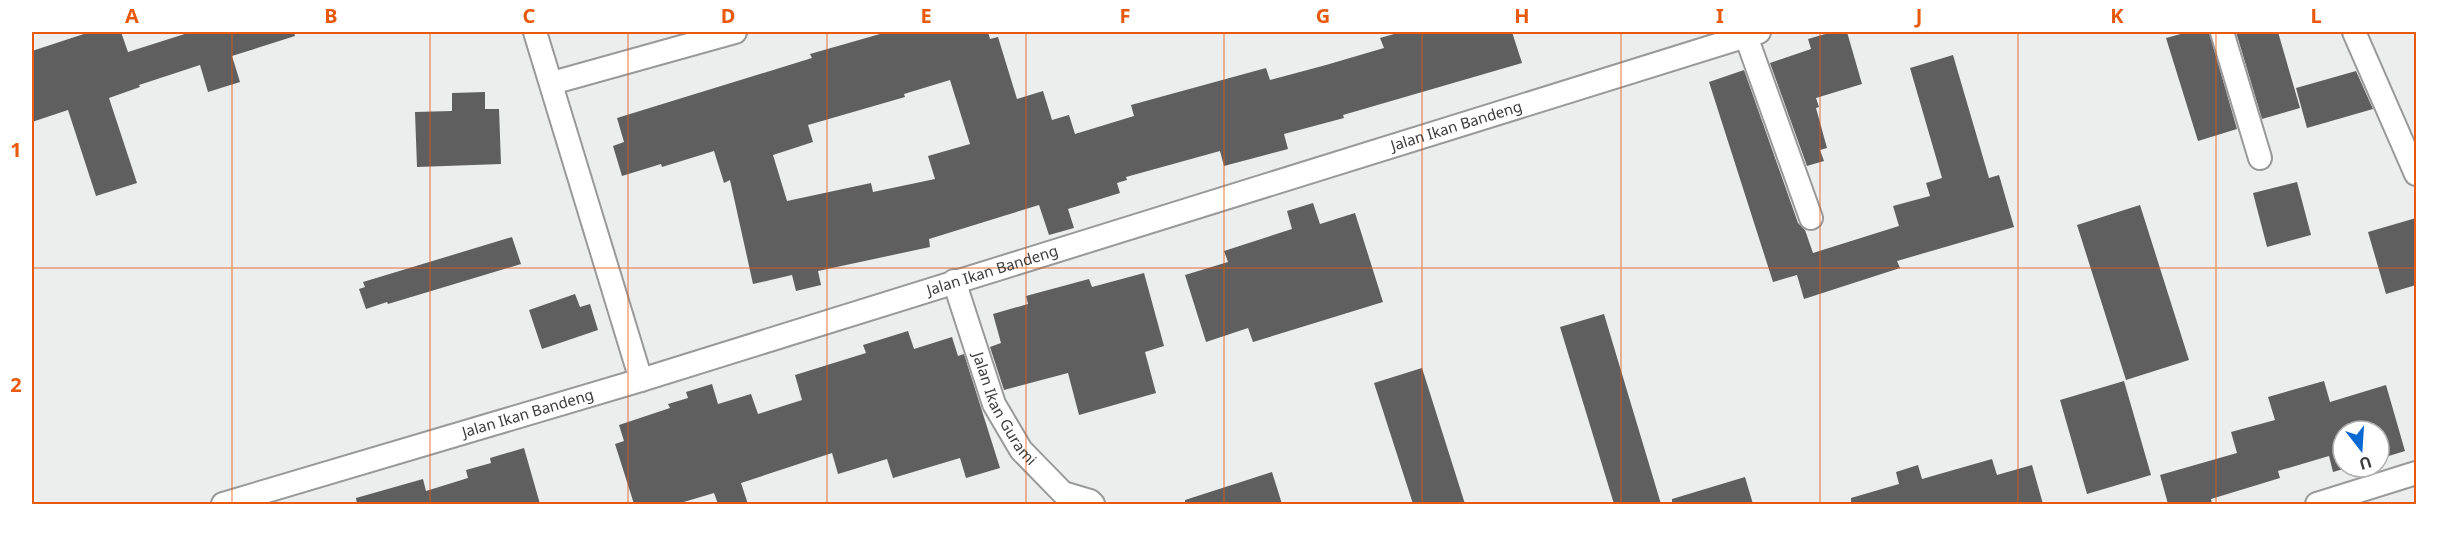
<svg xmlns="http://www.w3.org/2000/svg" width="2448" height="536" font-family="'Noto Sans',sans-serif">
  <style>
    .building { fill: #605f5f; fill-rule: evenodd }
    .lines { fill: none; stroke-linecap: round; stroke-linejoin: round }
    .street-casing { stroke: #99999a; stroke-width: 26 }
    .street { stroke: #fff; stroke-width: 22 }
    .grid { fill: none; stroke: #e8590c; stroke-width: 1.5; stroke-opacity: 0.55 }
    .labels { text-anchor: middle; stroke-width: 6; stroke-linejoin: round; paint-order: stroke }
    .street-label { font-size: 15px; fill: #3c3c3c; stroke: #fff }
    .neatline { fill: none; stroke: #e8590c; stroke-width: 2 }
    .grid-label { font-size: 20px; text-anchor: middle; font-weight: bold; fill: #e8590c }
  </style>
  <rect width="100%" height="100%" fill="#eceded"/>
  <path class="building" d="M90,32H121L128,52L191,32H294L295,36L232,56L240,82L208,92L200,65L139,85L140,87L109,98L137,183L96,196L68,110L32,122V51Z
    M887,32H988L990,39L998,37L1017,99L1043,91L1052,120L1069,115L1075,134L1134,116L1131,105L1266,68L1270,80L1326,65L1384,48L1380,38L1401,32H1512L1522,63L1343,115L1344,118L1284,134L1288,149L1224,166L1220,151L1126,177L1127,180L1117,183L1120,193L1068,209L1074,228L1049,235L1039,205L929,239L930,247L818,271L821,285L796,291L792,275L753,284L730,180L724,183L714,151L662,167L661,164L622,176L613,146L624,142L617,118L812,58L810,54ZM950,80L970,144L928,156L935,179L873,192L871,183L787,201L773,155L813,142L808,125L905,97L904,94Z
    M1832,32H1847L1862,84L1816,98L1819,107L1816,108L1827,148L1820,150L1824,161L1807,166L1770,63L1811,49L1808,39Z
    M2188,32H2209L2237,129L2198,141L2166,38Z
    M2236,32H2278L2300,108L2262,119Z
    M1953,55L1989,178L1999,175L2014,227L1897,261L1900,268L1804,299L1797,275L1773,282L1709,82L1744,70L1798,223L1805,230L1813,253L1899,226L1893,206L1930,196L1926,183L1942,178L1910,68Z
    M2356,71L2373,109L2307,128L2296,88Z
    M485,92V109H499L501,164L417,167L415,112L452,111V93Z
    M2297,182L2311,235L2267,247L2253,193Z
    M1313,203L1320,224L1355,213L1383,302L1253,342L1248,328L1206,342L1185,275L1228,262L1224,251L1292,229L1287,211Z
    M2140,205L2189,360L2126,380L2077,225Z
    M2416,218V285L2386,294L2368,232Z
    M512,237L521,264L388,304L387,302L366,309L359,289L365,287L363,282Z
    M1144,273L1164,346L1145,352L1156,393L1079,415L1068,373L1004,390L990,347L1001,343L993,314L1028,304L1026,296L1089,279L1092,287Z
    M575,294L580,307L590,304L598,330L542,349L529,310Z
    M1604,314L1661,504H1614L1560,327Z
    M908,331L914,349L952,337L958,356L964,354L1000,468L966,478L960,458L893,478L887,459L838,474L832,453L741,483L748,504H718L714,493L677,504H634L615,444L624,441L619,425L670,408L668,404L688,398L686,392L712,384L718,404L751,394L758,414L802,400L795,375L866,353L863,345Z
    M1422,368L1465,504H1413L1374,383Z
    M2124,381L2151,475L2087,494L2060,400Z
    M2324,381L2330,402L2386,385L2405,451L2379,459V431H2343V467H2350L2333,472L2329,456L2278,471L2280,478L2211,499L2212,504H2168L2160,475L2237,453L2231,432L2275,420L2268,397Z
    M524,448L540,504H357L356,498L423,479L426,491L468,478L466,470L491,463L490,458Z
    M1992,459L1997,475L2032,465L2043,504H1851V498L1899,484L1896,472L1918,465L1922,479Z
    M1272,472L1282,504H1185V500Z
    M1745,477L1753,504H1672V499Z"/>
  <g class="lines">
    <g class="street-casing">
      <g id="street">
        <path d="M535,32L641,380"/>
        <path d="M2222,32L2260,158"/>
        <path d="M2354,32L2416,174"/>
        <path d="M1746,36L1811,218"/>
        <path d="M552,83L735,32"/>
        <path id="s1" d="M954,281L994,404L1021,450L1063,493L1090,501L1093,504"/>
        <path id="s2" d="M223,504L641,380L1759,32"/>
        <path d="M2317,504L2416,473"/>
      </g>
    </g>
    <use href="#street" class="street"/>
  </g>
  <path class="grid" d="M232,32V504M430,32V504M628,32V504M827,32V504M1026,32V504M1224,32V504M1422,32V504M1621,32V504M1820,32V504M2018,32V504M2216,32V504M32,268H2416"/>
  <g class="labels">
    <g class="street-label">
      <text dy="5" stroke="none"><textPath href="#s2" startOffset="1290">Jalan Ikan Bandeng</textPath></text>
      <text dy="5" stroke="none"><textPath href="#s2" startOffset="804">Jalan Ikan Bandeng</textPath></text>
      <text dy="5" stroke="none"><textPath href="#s1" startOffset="138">Jalan Ikan Gurami</textPath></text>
      <text dy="5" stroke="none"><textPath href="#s2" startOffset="318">Jalan Ikan Bandeng</textPath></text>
    </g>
  </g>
  <rect width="2448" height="536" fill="none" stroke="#ffffff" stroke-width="66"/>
  <g transform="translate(2361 449) rotate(163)"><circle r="28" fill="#ffffff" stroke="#b1b1b1" stroke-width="1.5"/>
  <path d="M0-4.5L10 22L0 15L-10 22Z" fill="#0b6ad2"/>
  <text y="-9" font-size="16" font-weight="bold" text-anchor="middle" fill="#3c3c3c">U</text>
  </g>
  <rect x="33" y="33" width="2382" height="470" class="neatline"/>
  <g class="grid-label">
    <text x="132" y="23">A</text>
    <text x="331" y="23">B</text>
    <text x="529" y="23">C</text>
    <text x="728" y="23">D</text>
    <text x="926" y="23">E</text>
    <text x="1125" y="23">F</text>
    <text x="1323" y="23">G</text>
    <text x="1522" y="23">H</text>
    <text x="1720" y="23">I</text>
    <text x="1919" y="23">J</text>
    <text x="2117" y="23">K</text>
    <text x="2316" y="23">L</text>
    <text x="16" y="157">1</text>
    <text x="16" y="392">2</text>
  </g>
</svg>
